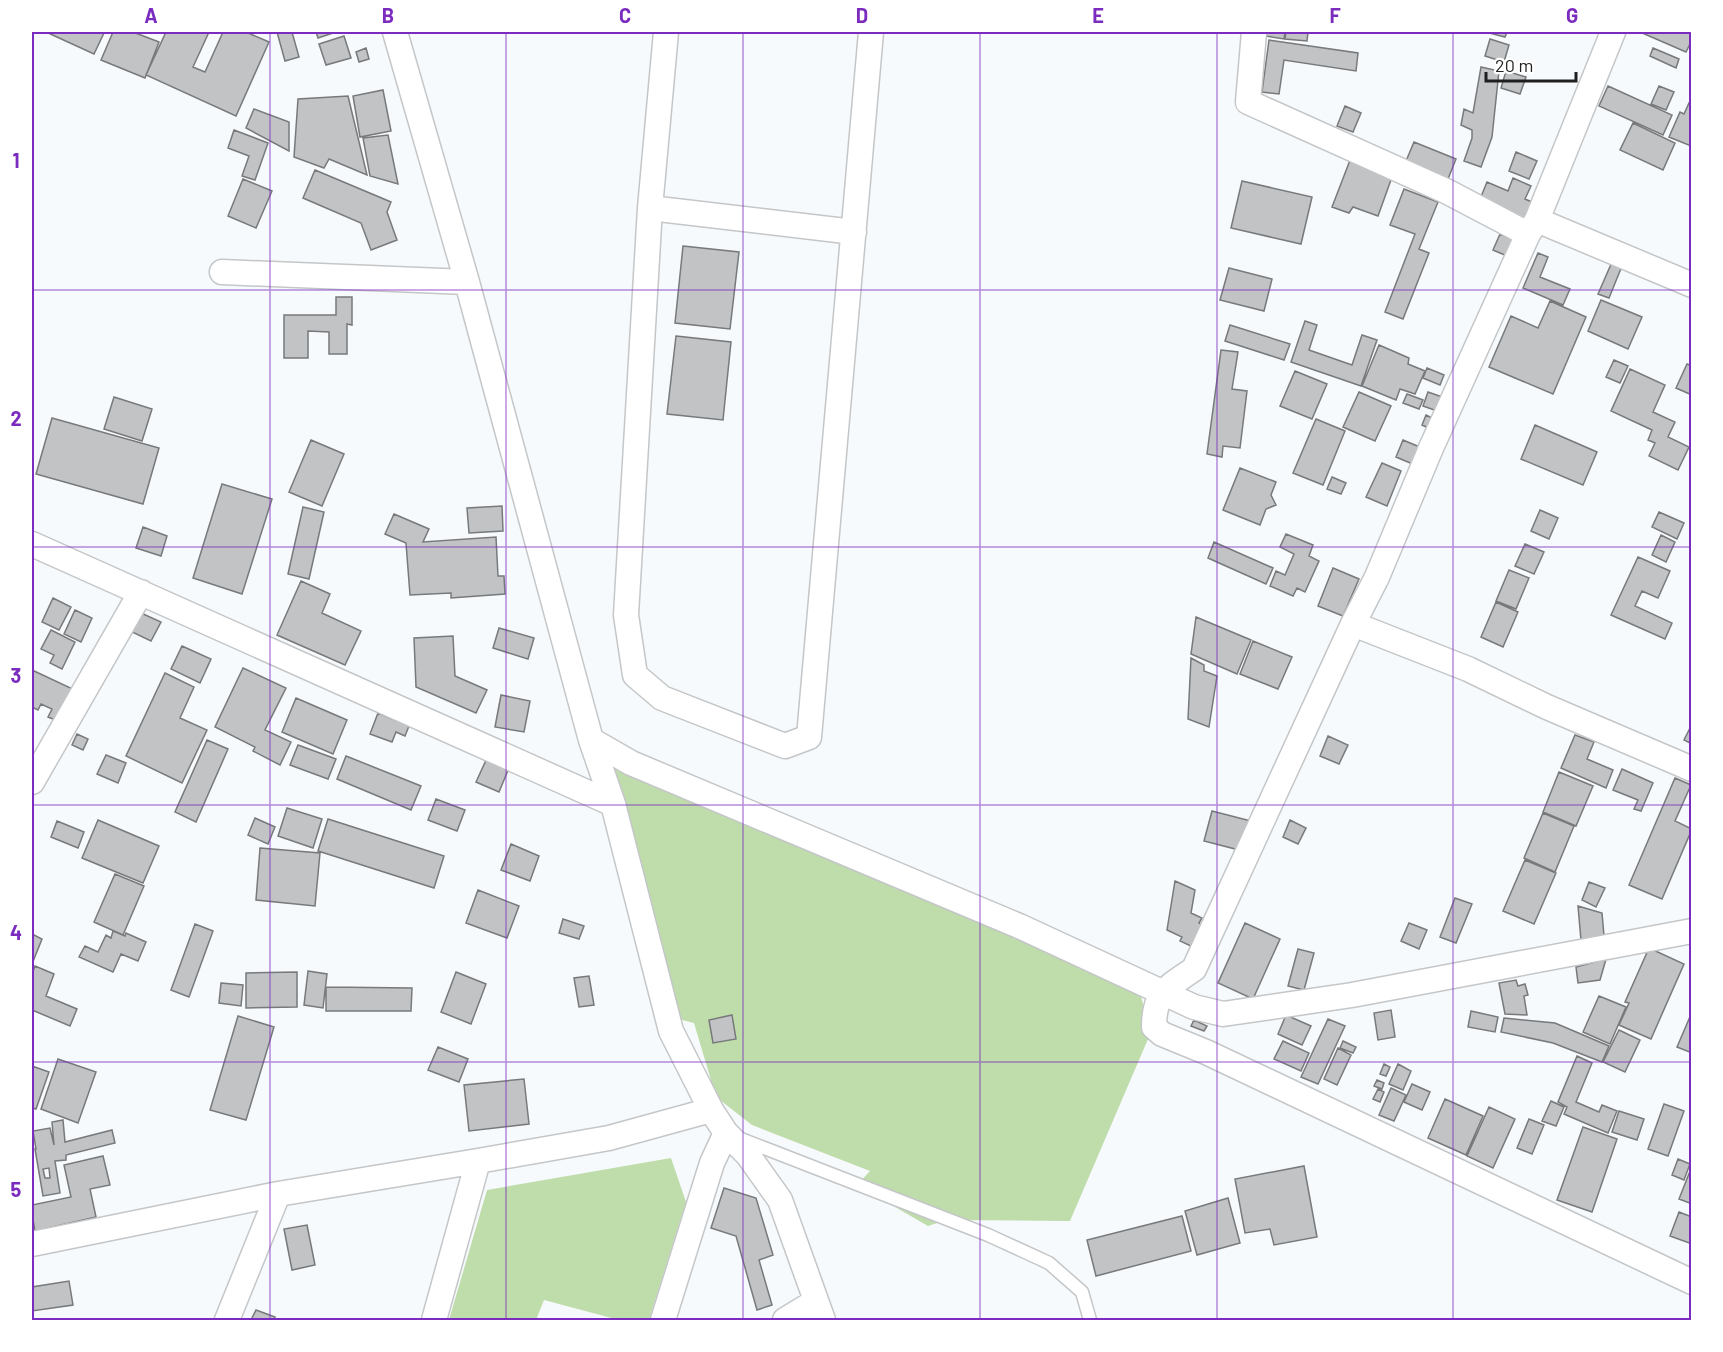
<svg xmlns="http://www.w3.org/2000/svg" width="1723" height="1352" font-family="Barlow,sans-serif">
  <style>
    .green { fill: #bfdcab }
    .building { fill: #c1c3c5; stroke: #77797b; stroke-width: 1.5; fill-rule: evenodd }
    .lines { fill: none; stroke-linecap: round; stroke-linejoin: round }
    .service-casing { stroke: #c4c6c8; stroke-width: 15 }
    .minor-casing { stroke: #c4c6c8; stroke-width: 27 }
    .service { stroke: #fff; stroke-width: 12 }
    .minor { stroke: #fff; stroke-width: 24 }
    .grid { fill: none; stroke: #7b2cbf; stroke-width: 1.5; stroke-opacity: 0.55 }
    .neatline { fill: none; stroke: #7b2cbf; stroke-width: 2 }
    .grid-label { font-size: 20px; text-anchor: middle; font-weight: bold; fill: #7b2cbf }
  </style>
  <rect width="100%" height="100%" fill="#f7fafc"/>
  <path class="green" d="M615,769L742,820L970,915L1140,993L1151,1032L1070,1221L946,1220L928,1226L857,1185L870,1171L752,1125L716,1097L694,1023L674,1018L627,811Z
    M671,1158L686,1202L649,1320H619L544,1300L536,1320H449L487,1190Z"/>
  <path class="building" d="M46,32H101L104,33L94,54Z
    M113,32H133L159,42L145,78L101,60Z
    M166,32H209L193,67L205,72L223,32H246L269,42L236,116L146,75Z
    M277,32H292L299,57L285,61Z
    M316,32H336L318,38Z
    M1266,32H1285L1284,39L1265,36Z
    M1286,32H1308L1307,41L1285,39Z
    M1489,32H1507L1505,37L1489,33Z
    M1640,32H1692V40L1686,52Z
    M344,36L351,58L326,65L319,44Z
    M1490,39L1509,45L1504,62L1485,56Z
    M1269,40L1358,53L1356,71L1284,60L1279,94L1262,92Z
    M366,48L369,59L359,62L356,52Z
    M1653,48L1679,59L1676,68L1650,56Z
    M1481,67L1499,71L1492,137L1481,167L1464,161L1472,138V130L1461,125L1464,109L1473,113Z
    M1506,71L1526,77L1520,94L1501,88Z
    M1608,86L1672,115L1663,135L1599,106Z
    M1659,86L1674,92L1666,110L1651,104Z
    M383,90L391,131L360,137L353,96Z
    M348,96L367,175L329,159L324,168L294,157L298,99Z
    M1689,103L1692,104L1691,146L1669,137L1680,112L1684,114Z
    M1345,106L1361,113L1353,132L1337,126Z
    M254,109L289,122V151L246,128Z
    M1633,123L1675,143L1663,170L1620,150Z
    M234,130L268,143L255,180L242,176L249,156L228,148Z
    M388,135L398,184L370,176L363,138Z
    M1414,142L1456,159L1448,179L1406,161Z
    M1516,152L1537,161L1529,179L1509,171Z
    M1352,155L1392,177L1378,216L1353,207L1349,213L1332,207Z
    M315,170L391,202L387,212L397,240L371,250L361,223L303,198Z
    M1513,178L1531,186L1525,199L1532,202L1524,223L1478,204L1487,182L1508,191Z
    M243,179L272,191L256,228L228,216Z
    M1242,181L1312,197L1301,244L1231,228Z
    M1404,189L1438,202L1419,249L1429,253L1403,319L1385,312L1415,234L1390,225Z
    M1500,234L1514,240L1507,256L1493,250Z
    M683,246L739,252L730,329L675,323Z
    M1538,253L1548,257L1540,277L1570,289L1563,305L1523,288Z
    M1612,262L1622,266L1609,298L1598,294Z
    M1229,268L1272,279L1264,311L1220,300Z
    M336,297H352V325L347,324V354H329V332L308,331V358H284V315H336Z
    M1601,300L1642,317L1628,349L1588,331Z
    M1550,301L1586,317L1553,394L1489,367L1511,316L1538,328Z
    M1305,321L1317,325L1309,350L1352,365L1362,335L1377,340L1361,386L1291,362Z
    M1230,325L1290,344L1284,360L1225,341Z
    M676,336L731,342L723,420L667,414Z
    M1379,345L1409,358L1408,364L1425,371L1415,394L1400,389L1396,400L1362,386Z
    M1221,350L1238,352L1232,389L1247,391L1240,448L1223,446L1222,457L1207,454Z
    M1614,360L1628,366L1620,383L1606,377Z
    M1687,364L1692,366V395L1676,388Z
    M1427,368L1444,375L1440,385L1423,378Z
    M1630,369L1665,385L1653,412L1675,422L1668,437L1689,447L1678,470L1649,456L1655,443L1648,440L1652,430L1611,411Z
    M1295,371L1327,384L1312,419L1280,406Z
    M1359,392L1391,406L1375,441L1343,427Z
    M1428,392L1445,398L1440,412L1423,406Z
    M1407,394L1423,400L1419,409L1403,403Z
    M114,397L152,409L142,441L104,429Z
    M1426,415L1438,421L1433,430L1422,425Z
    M52,418L159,448L143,504L36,474Z
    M1316,419L1345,431L1323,485L1293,473Z
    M1535,425L1597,452L1583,485L1521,459Z
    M311,440L344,454L322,506L289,492Z
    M1403,440L1422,448L1415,465L1396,457Z
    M1382,463L1401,471L1387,506L1366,497Z
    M1240,468L1276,482L1271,495L1276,505L1266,509L1260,525L1223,510Z
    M1332,477L1346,483L1341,494L1327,489Z
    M222,484L272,499L242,594L193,578Z
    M502,506L503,531L469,533L467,508Z
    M303,507L324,512L309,579L288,574Z
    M1540,510L1558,518L1549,539L1531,531Z
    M1659,512L1684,523L1677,539L1652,527Z
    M394,514L429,529L423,542L496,537L498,576H504L505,594L451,598V593L410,595L406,543L385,534Z
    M143,527L167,536L161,556L136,548Z
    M1286,534L1313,545L1309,556L1319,561L1305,592L1297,588L1293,596L1270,586L1276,571L1285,575L1294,554L1280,547Z
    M1661,535L1675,542L1666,562L1652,555Z
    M1214,542L1273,568L1266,584L1208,558Z
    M1525,544L1544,552L1534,574L1515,566Z
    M1638,557L1670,571L1658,598L1642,591L1635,606L1672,623L1665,639L1611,615Z
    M1333,568L1359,579L1343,616L1318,606Z
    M1509,570L1529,578L1516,609L1496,601Z
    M301,581L330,594L322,613L361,631L345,665L277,635Z
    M53,598L71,607L59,630L42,622Z
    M1496,602L1518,612L1503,647L1481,637Z
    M75,610L92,618L81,642L64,634Z
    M141,613L161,622L151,641L132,632Z
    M1196,617L1251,640L1237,674L1191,654Z
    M499,628L534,638L528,659L493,648Z
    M51,630L75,642L62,669L50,663L54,655L41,649Z
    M453,636L455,676L487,690L476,713L416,687L414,638Z
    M1253,641L1292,657L1278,689L1240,674Z
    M182,646L211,659L200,683L171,669Z
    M1191,658L1204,665V671L1217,676L1209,727L1188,719Z
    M243,668L286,688L265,730L291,742L280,765L253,751L255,747L215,727Z
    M32,670L77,691L63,723L48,717L52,709L41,704L38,710L32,707Z
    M165,673L194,687L180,718L207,730L182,783L126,756Z
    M501,695L530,701L524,732L495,727Z
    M296,698L347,720L333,754L282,732Z
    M378,713L409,726L405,736L396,732L392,742L370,734Z
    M1692,724V744L1684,740Z
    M77,734L88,739L83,750L72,745Z
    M1575,735L1594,742L1587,759L1613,770L1606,788L1561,768Z
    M1328,736L1348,745L1339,764L1320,756Z
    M207,740L228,749L196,822L175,812Z
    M298,745L336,759L328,779L290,765Z
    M106,755L126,763L118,783L97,774Z
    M346,756L421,786L411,810L337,779Z
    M487,758L509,768L499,792L476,782Z
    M1622,769L1653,783L1641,811L1634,809L1638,800L1613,790Z
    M1559,772L1593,786L1576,826L1543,812Z
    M1675,778L1691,785L1675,821L1692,829L1662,899L1629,885Z
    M436,799L465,810L457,831L428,820Z
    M287,808L322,819L313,848L278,836Z
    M1212,811L1251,821L1243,851L1204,841Z
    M1543,813L1574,826L1555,872L1524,858Z
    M255,818L275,827L268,844L248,835Z
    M328,819L444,856L434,888L318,851Z
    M98,820L159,846L143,883L82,858Z
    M1290,820L1306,828L1298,844L1283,837Z
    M57,821L84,832L78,848L51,837Z
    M511,844L539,856L530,881L501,870Z
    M260,848L320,853L315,906L256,900Z
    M1525,860L1556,873L1534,924L1503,911Z
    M115,874L144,886L123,935L94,922Z
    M1175,881L1195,890L1191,913L1202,918L1199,923L1204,926L1195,948L1180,941L1182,937L1167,930Z
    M1589,882L1605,888L1596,907L1582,900Z
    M478,890L519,906L507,938L466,923Z
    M1455,898L1472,904L1456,943L1440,937Z
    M1578,906L1602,913L1604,936L1581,940Z
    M563,919L584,926L579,939L559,933Z
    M1245,923L1280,939L1253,999L1218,983Z
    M1409,923L1427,930L1419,949L1401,941Z
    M195,924L213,931L189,997L171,990Z
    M113,931L125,936L126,933L146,942L138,961L121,954L113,972L79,957L85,946L98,952L106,935L111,938Z
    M32,934L42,939L32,964Z
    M1649,948L1684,964L1651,1039L1619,1025L1629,1003L1625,1002Z
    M1298,949L1314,953L1304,990L1288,986Z
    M1606,959L1600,980L1578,983L1576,967Z
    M35,966L54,974L46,996L77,1009L70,1026L32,1010V974Z
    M308,971L327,974L323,1008L304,1005Z
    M297,972V1007L246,1008V973Z
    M456,972L486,984L471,1024L441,1012Z
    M589,976L594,1005L579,1007L574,978Z
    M1516,980L1518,986L1525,984L1528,995L1524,996L1527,1015L1505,1014L1499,983Z
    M221,983L243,985L241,1006L219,1003Z
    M326,987L412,988L411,1011H326Z
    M1599,996L1626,1007L1610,1044L1583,1032Z
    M1391,1010L1395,1037L1378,1040L1374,1013Z
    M1471,1011L1498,1017L1495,1032L1468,1027Z
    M1692,1012V1053L1677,1047Z
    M732,1015L736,1039L713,1043L709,1020Z
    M1286,1015L1311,1026L1302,1045L1278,1034Z
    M238,1016L274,1027L246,1120L210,1110Z
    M1504,1018L1555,1023L1609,1046L1602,1062L1553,1043L1501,1032Z
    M1328,1019L1345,1026L1318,1084L1301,1077Z
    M1194,1020L1207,1026L1204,1031L1191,1026Z
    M1619,1030L1640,1040L1625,1072L1603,1062Z
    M1283,1041L1309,1053L1301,1071L1274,1059Z
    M1343,1041L1356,1047L1353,1053L1340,1048Z
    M438,1047L468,1059L459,1082L428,1070Z
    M1338,1048L1351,1055L1337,1085L1324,1079Z
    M1577,1056L1592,1063L1576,1102L1599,1112L1602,1105L1617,1111L1608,1133L1564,1114L1567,1107L1558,1102Z
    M58,1059L96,1072L78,1123L41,1109Z
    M1384,1064L1390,1067L1386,1076L1380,1074Z
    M1398,1064L1411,1071L1403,1090L1389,1084Z
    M32,1066L49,1072L36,1109L32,1108Z
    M524,1079L529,1124L469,1131L464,1085Z
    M1377,1080L1384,1083L1382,1089L1374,1086Z
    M1412,1084L1430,1092L1422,1110L1404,1102Z
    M1391,1088L1406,1095L1394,1121L1379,1115Z
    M1378,1089L1384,1092L1380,1102L1373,1099Z
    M1445,1099L1483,1116L1466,1155L1428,1138Z
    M1551,1101L1564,1107L1556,1126L1542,1121Z
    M1664,1104L1684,1111L1668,1156L1648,1149Z
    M1489,1107L1515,1119L1493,1168L1467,1156Z
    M1619,1111L1644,1119L1637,1140L1612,1132Z
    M1529,1119L1544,1125L1532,1154L1517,1148Z
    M63,1120L65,1142L112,1130L115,1143L66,1155V1160L55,1161L60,1193L43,1196L35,1149H36L33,1131L50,1128L54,1145L52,1122ZM49,1168L50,1178H45L43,1169Z
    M1583,1127L1617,1139L1592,1212L1557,1200Z
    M103,1156L110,1185L90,1189L96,1217L35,1231L32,1214V1205L71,1197L64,1165Z
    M1678,1159L1690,1164L1684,1180L1672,1175Z
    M1304,1166L1317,1237L1274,1245L1270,1229L1245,1233L1235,1179Z
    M1692,1166V1204L1679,1199Z
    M724,1188L756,1198L773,1255L759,1260L772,1305L757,1310L736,1236L711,1228Z
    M1228,1198L1240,1243L1197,1255L1185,1211Z
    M1679,1212L1692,1217V1244L1670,1236Z
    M1182,1216L1191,1251L1096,1276L1087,1240Z
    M307,1225L315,1265L292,1270L284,1229Z
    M69,1281L73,1305L32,1311V1287Z
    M256,1310L275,1317L274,1320H251Z"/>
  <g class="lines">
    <g class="service-casing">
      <path id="service" d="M741,1139L988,1235L1049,1263L1082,1292L1090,1320"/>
    </g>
    <g class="minor-casing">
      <path id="minor" d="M395,32L467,282L591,740L613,804L671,1031L711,1110L726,1133L748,1155L780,1200L823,1320
        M666,32L650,208L626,615L635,675L662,698L785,746L809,737L871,32
        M1254,32L1248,102L1446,191L1528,234
        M1613,32L1537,220L1528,234L1431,448L1377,577L1353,624L1194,969C1168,987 1154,992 1154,1027L1162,1034L1206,1052L1692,1282
        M650,208L854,232
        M1537,220L1692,285
        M222,272L467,282
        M32,544L613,804
        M1353,624L1468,669L1547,707L1692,769
        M591,740L631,763L1019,926L1194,1007L1223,1014L1352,995L1692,931
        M32,782L141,592
        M32,1244L278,1194L478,1161L609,1138L711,1110
        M227,1320L278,1194
        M434,1320L478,1161
        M663,1320L712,1163L726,1133
        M785,1320L816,1301"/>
    </g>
    <use href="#service" class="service"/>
    <use href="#minor" class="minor"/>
  </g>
  <path class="grid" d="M270,32V1320M506,32V1320M743,32V1320M980,32V1320M1217,32V1320M1453,32V1320M32,290H1692M32,547H1692M32,805H1692M32,1062H1692"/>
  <rect width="1723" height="1352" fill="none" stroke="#ffffff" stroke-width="66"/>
  <path d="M1486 72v9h90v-9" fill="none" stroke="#1f1f20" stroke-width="3"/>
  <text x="1495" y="72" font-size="18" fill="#1f1f20" stroke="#ffffff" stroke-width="4.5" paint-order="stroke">20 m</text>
  <rect x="33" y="33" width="1657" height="1286" class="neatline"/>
  <g class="grid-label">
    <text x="151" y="23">A</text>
    <text x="388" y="23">B</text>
    <text x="625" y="23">C</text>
    <text x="862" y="23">D</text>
    <text x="1098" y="23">E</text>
    <text x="1335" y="23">F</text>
    <text x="1572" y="23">G</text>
    <text x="16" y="168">1</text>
    <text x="16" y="426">2</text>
    <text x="16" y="683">3</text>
    <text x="16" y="940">4</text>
    <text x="16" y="1197">5</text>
  </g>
</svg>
